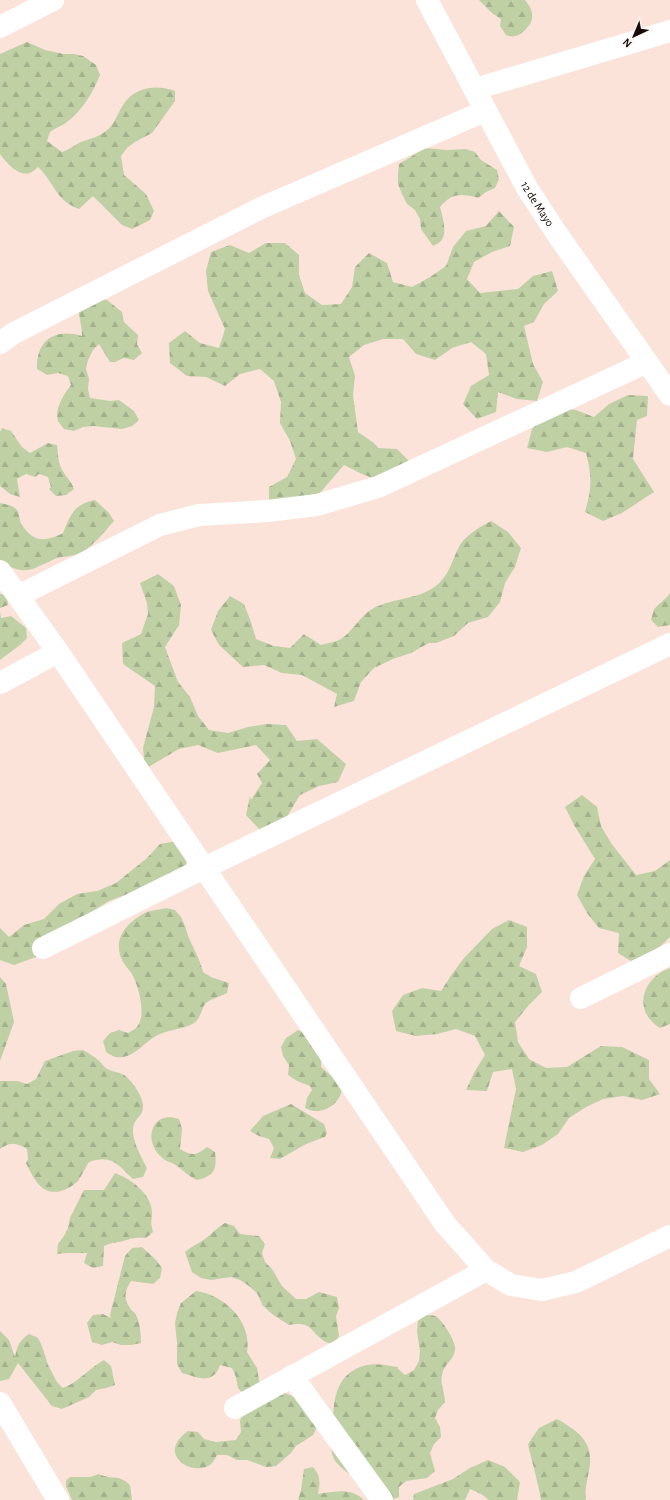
<svg xmlns="http://www.w3.org/2000/svg" width="670" height="1500" font-family="'Alegreya Sans',sans-serif">
  <style>
    .forest { fill: url(#forest-firs) }
    .lines { fill: none; stroke-linecap: round; stroke-linejoin: round }
    .minor { stroke: #fff; stroke-width: 22 }
    .labels { text-anchor: middle; stroke-width: 3.5; stroke-linejoin: round; paint-order: stroke }
    .street-label { font-size: 12px; fill: #150b07; stroke: #fbf4f2 }
  </style>
  <defs>
    <pattern id="forest-firs" width="22" height="20" patternUnits="userSpaceOnUse"><rect width="22" height="20" fill="#bfd0a5"/><path d="M5 1l3.5 6h-7zM16 11l3.5 6h-7z" fill="#a3b18d"/></pattern>
  </defs>
  <rect width="100%" height="100%" fill="#fce3d9"/>
  <path class="forest" d="M479,0H525C533,10 536,19 526,29C524,31 519,36 515,36C513,37 508,36 506,35L500,26L501,19L492,13Z
    M27,42L45,50L64,54H74L83,56L96,65L100,75C93,92 82,111 67,122C62,126 55,128 50,132L47,141L62,152C69,150 74,145 81,142C89,139 99,137 106,131C115,124 117,114 123,105C134,87 157,84 175,91V101L152,133L135,142L127,148L121,156L124,175L146,194L154,211L150,220L132,229L122,225L93,196L79,209C56,201 54,182 38,167C36,169 32,172 30,173C18,177 6,162 0,154V54Z
    M425,148L447,150L466,149L475,152L481,160L497,170L499,179L495,188L486,192L478,198C461,193 451,193 440,207C442,215 448,233 441,241C439,243 435,245 433,246L421,229L420,219L415,210L407,204L402,194L398,184V174L399,164Z
    M499,211L514,227L510,246L492,252L474,262L467,279L480,293L518,289L533,276L552,271L558,291L544,304L534,322L524,326L533,364L543,382L537,401L517,399L498,392L496,412L477,419L463,404L471,386L489,375L486,354L471,342L452,348L435,360L416,354L403,339H383L364,345L349,357L355,376L353,395L358,432L374,443L378,448L397,449L411,463L380,481L362,474L344,465L319,494L269,506V487L287,477L296,459L290,441L280,423L281,402L274,381L260,369L240,374L225,386L206,377L187,376L170,363L169,343L185,331L200,343L219,348L225,329L208,291L206,271L211,252L230,245L249,253L266,243H285L299,255V275L305,293L322,305L341,304L352,287L355,267L369,253L387,263L393,282L412,287L430,277L446,266L453,247L466,231L486,226Z
    M97,298L107,300L122,312L124,322L138,335L137,344L142,353L134,360L124,358L115,362H110L99,344L93,350L88,360L86,369L89,379L88,389L90,398L110,401L119,400L134,411L139,420L132,426L122,429L93,426L83,427L74,431L64,429C62,426 59,423 58,421C54,409 64,394 71,385L68,376L58,373L47,375L37,369C36,340 55,328 82,336C82,324 78,317 79,305Z
    M628,395L648,396L647,416L637,420L633,459L654,492L622,513L603,521L585,512C592,488 592,477 586,453L567,447L547,452L527,448L532,429L540,420L556,408L576,410L594,417L609,404Z
    M2,428L11,431L22,447L30,453L48,443L57,445C58,454 58,465 64,473C68,479 71,481 74,489L66,495L56,496L49,489L51,487L48,477L39,474L35,477L26,474L17,479L20,497L10,494L0,486V432Z
    M95,500L109,513L114,521C105,531 91,549 78,554C71,557 64,556 57,558C31,569 28,577 0,562V503C5,504 11,505 15,508C21,513 18,519 22,525C34,543 45,542 63,533C71,514 74,504 95,500Z
    M491,521L508,532L521,548L515,567L505,583L500,602L488,617L468,623L454,636L436,643H429L411,653L393,659L374,668L361,682L354,701L334,707L337,694L302,675L282,673L264,665L243,667L219,645L211,630L218,611L230,596L244,604L251,622L256,639L274,646L290,648L304,634L321,645C327,643 336,642 341,639C353,631 360,616 372,609C395,596 424,601 442,580C451,570 453,557 460,545C467,534 480,527 491,521Z
    M158,574L174,586L181,605L179,625L165,647L178,682L190,697L198,716L209,730L228,733L248,727L267,724L286,725L297,741L317,739L346,764L338,782L319,786L300,795L280,828L260,830L246,815L250,796L251,800L262,783L257,774L270,760L256,745L218,753L198,745L179,749L145,769L143,748L154,707L155,686L123,664L122,643L141,634L148,614L147,603L140,583Z
    M670,593V625L658,627L651,620L654,609L668,596Z
    M0,594L7,595L8,605L0,608Z
    M0,611L1,618L11,616L26,628L27,638L20,645L0,660Z
    M582,795L597,807L601,826L611,843L636,875L655,871L670,860V937L652,954L634,963L618,953L619,933L599,928L587,913L577,895L584,876L595,859L574,825L565,807Z
    M182,840L187,858L184,878L128,894L109,901L93,911L53,951L14,965L0,960V928L9,937L24,925L44,919L59,904L77,894L97,891L116,883L147,858L160,844Z
    M166,908L175,910L181,917L185,926L188,936L200,962L203,972L211,977L229,983L227,993C221,996 208,1000 205,1004C201,1010 201,1018 194,1023C183,1030 168,1029 156,1036C145,1042 136,1055 123,1057C115,1058 112,1056 106,1052L103,1041L110,1033L119,1030L128,1033C131,1031 134,1030 136,1028C147,1017 139,989 134,978C131,971 125,966 122,960C112,939 127,922 145,913C150,910 159,910 166,908Z
    M509,920L527,927V947L519,966L536,974L542,992L528,1006L515,1022L518,1042L529,1059L546,1068L567,1067L601,1046L622,1047L649,1060V1079L660,1094L642,1100L623,1096L603,1099L586,1107L569,1118L558,1134L542,1145L523,1152L504,1148L516,1089L512,1069L493,1072L487,1091L466,1090L475,1071L485,1055L475,1036L456,1029L437,1034L416,1036L396,1031L392,1011L403,995L422,988L441,991L452,974L464,958L492,929Z
    M670,968V1024L660,1028C632,1011 642,978 670,968Z
    M0,977L6,984L14,1022L0,1061Z
    M298,1030L303,1032L321,1058V1067L336,1080L342,1088C341,1105 320,1117 305,1108L307,1098L312,1090L310,1086L297,1081L288,1075L289,1065L283,1056L281,1047L286,1038Z
    M83,1050C88,1053 94,1056 98,1060C102,1063 104,1067 107,1069C113,1072 119,1072 124,1075C132,1080 143,1097 143,1106C143,1115 139,1115 135,1122C128,1135 141,1156 147,1168L143,1177L133,1179C117,1164 112,1154 89,1162C85,1168 82,1175 78,1181C70,1189 55,1196 44,1189C36,1184 30,1171 26,1163L28,1159L27,1149C16,1143 11,1141 0,1149V1081H18L27,1084L36,1079L45,1061L73,1051Z
    M291,1104L324,1124L327,1133L325,1137L306,1144L280,1159L270,1158L274,1148L269,1139L259,1136L250,1131L263,1116Z
    M170,1117L179,1119L182,1129L180,1149C192,1156 196,1156 207,1147L215,1152C217,1169 215,1176 197,1180C188,1176 182,1169 174,1164C171,1162 168,1162 165,1160C156,1154 149,1142 152,1131C155,1121 160,1118 170,1117Z
    M115,1173C131,1179 152,1194 152,1213C152,1222 150,1221 153,1232L146,1238C135,1237 133,1238 123,1241C116,1243 112,1242 104,1246L103,1266L93,1268L84,1263L87,1253H67L57,1254L58,1244L64,1236L68,1228L70,1218L84,1190H104Z
    M225,1223L234,1226L240,1234L259,1236L265,1244L262,1253L265,1262L272,1269L282,1286L296,1299H306L319,1292L337,1297L339,1308L336,1316L339,1336L334,1344C331,1343 327,1343 324,1341C309,1331 313,1321 289,1325L272,1314L263,1306L257,1293L249,1286L240,1280L231,1277L211,1280L201,1278L192,1272L185,1252C191,1247 195,1245 202,1241C210,1236 216,1228 225,1223Z
    M142,1247L156,1260L162,1268L160,1278L153,1284L131,1281C125,1290 123,1298 130,1308C131,1311 135,1312 136,1315C140,1321 141,1336 141,1343L131,1345H121L112,1342L102,1345L92,1342L87,1323L93,1315L103,1314L111,1318L110,1315L125,1256L132,1248Z
    M196,1291C225,1295 252,1322 247,1352L257,1368L260,1387L244,1395L238,1388L236,1377L232,1368L220,1365C213,1386 197,1377 182,1373L177,1364V1343L175,1323L177,1313L181,1303Z
    M426,1315C429,1315 433,1315 435,1316C442,1319 457,1343 455,1350C454,1360 443,1365 442,1375C440,1383 445,1393 445,1402L438,1410L435,1418L440,1427L441,1437L434,1444L430,1453L435,1471L427,1478L406,1481L399,1487V1497L391,1500C377,1491 341,1472 334,1459C329,1449 332,1436 333,1426C333,1399 336,1372 367,1365C377,1363 388,1366 398,1367V1369L405,1375L414,1370L419,1361L420,1351L417,1331L418,1321Z
    M0,1331L9,1340L15,1357C17,1346 19,1341 29,1334L38,1338L42,1346L48,1365L57,1382L63,1388C79,1382 89,1368 104,1360L111,1366L115,1385L106,1388L96,1390L89,1397L62,1409L52,1406L18,1363L9,1379L0,1381Z
    M275,1393H285L294,1397L317,1427L313,1435L296,1446L291,1453L276,1466L266,1467L247,1460H237L227,1455H217C216,1457 214,1461 212,1463C197,1479 153,1456 188,1431L198,1432L204,1439L216,1442L236,1440L241,1432L240,1422L242,1412Z
    M557,1419C575,1429 592,1440 590,1463C589,1476 584,1487 586,1500H541C538,1481 532,1463 528,1444L539,1428Z
    M488,1460L505,1467L520,1482L517,1500H489L481,1494L470,1489L465,1500H413L414,1494L453,1479L470,1468Z
    M313,1467C321,1476 320,1483 318,1494C335,1492 350,1487 364,1500H298L301,1490L304,1469Z
    M99,1474C114,1481 117,1473 130,1485L132,1500H72L66,1486V1481L70,1477H90Z"/>
  <g class="lines">
    <g class="minor">
      <path id="s1" d="M427,0L527,188L555,231L670,395"/>
      <path d="M0,27L53,0"/>
      <path d="M475,89L670,31"/>
      <path d="M0,343L14,333L261,208L485,111"/>
      <path d="M0,571L58,652L445,1224L486,1270L511,1285L542,1290L576,1282L670,1236"/>
      <path d="M18,596L160,525L199,515L267,511L317,505L378,487L647,362"/>
      <path d="M0,683L58,652"/>
      <path d="M43,948L204,868L670,644"/>
      <path d="M581,998L670,954"/>
      <path d="M292,1376L382,1500"/>
      <path d="M0,1403L58,1500"/>
      <path d="M235,1408L486,1270"/>
    </g>
  </g>
  <g class="labels">
    <g class="street-label">
      <text dy="4" stroke="none"><textPath href="#s1" startOffset="232">12 de Mayo</textPath></text>
    </g>
  </g>
  <g transform="translate(634 36) rotate(224)" stroke="#fbf4f2" stroke-width="3" paint-order="stroke">
  <path d="M0-3L7 15L0 10L-7 15Z" fill="#150b07"/>
  <text y="-6" font-size="11" font-weight="bold" text-anchor="middle" fill="#150b07">N</text>
  </g>
</svg>
